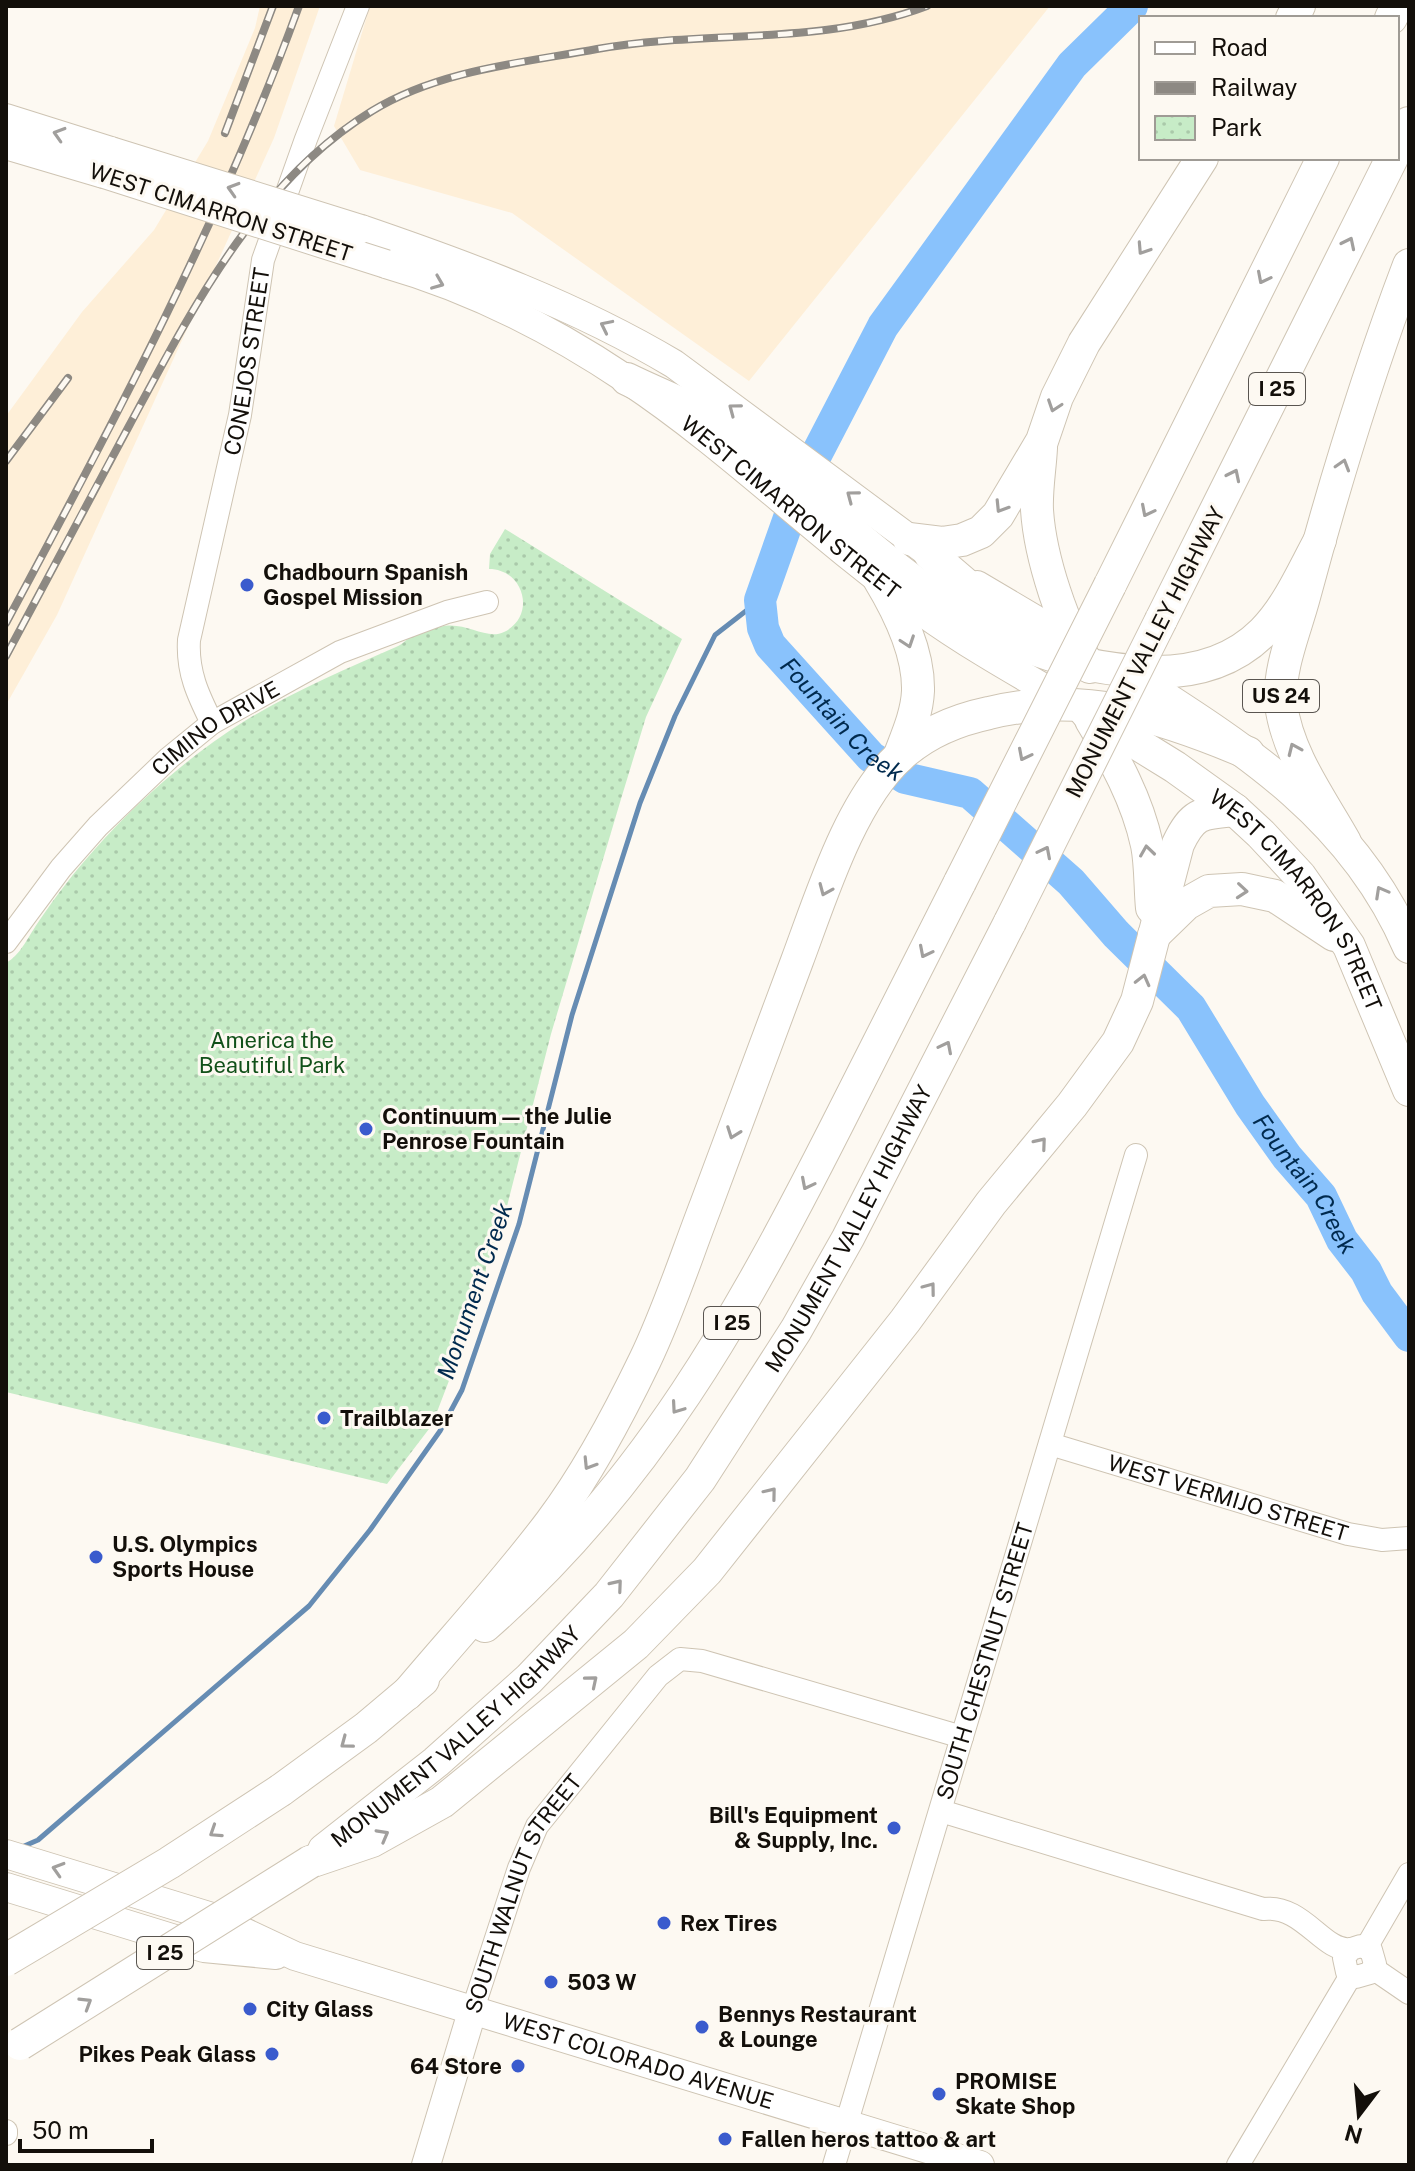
<svg xmlns="http://www.w3.org/2000/svg" width="1415" height="2171" font-family="'Public Sans',sans-serif">
  <style>
    .built { fill: #feefd8 }
    .park { fill: url(#park-dots) }
    .lines { fill: none; stroke-linecap: round; stroke-linejoin: round }
    .stream { stroke: #668cb3; stroke-width: 5 }
    .river { stroke: #89c2fc; stroke-width: 32 }
    .minor-casing { stroke: #cec4b3; stroke-width: 24 }
    .major-casing { stroke: #cec4b3; stroke-width: 30 }
    .highway-casing { stroke: #cec4b3; stroke-width: 34 }
    .minor { stroke: #fff; stroke-width: 22 }
    .major { stroke: #fff; stroke-width: 28 }
    .highway { stroke: #fff; stroke-width: 32 }
    .rail-casing { stroke: #8d8983; stroke-width: 8 }
    .rail { stroke: #fdf9f2; stroke-width: 5; stroke-dasharray: 15; stroke-linecap: butt }
    .major-bridge-casing { stroke: #cec4b3; stroke-width: 30; stroke-linecap: butt }
    .highway-bridge-casing { stroke: #cec4b3; stroke-width: 34; stroke-linecap: butt }
    .major-bridge { stroke: #fff; stroke-width: 28 }
    .highway-bridge { stroke: #fff; stroke-width: 32 }
    .oneway { stroke: #a19f9d }
    .poi-dot { fill: #3a5bcd; stroke: #fdf9f2; stroke-width: 3 }
    .labels { text-anchor: middle; stroke-width: 6; stroke-linejoin: round; paint-order: stroke }
    .shield { fill: #fdf9f2; stroke: #595550; stroke-width: 2 }
    .shield-label { font-size: 20px; font-weight: bold; fill: #130f0a }
    .street-label { font-size: 22px; fill: #130f0a; stroke: #fdf9f2 }
    .poi-label { font-size: 22px; font-weight: bold; fill: #130f0a; stroke: #fdf9f2; text-anchor: start }
    .park-label { font-size: 22px; fill: #115019; stroke: #fdf9f2 }
    .water-label { font-size: 24px; font-style: italic; fill: #002a4e; stroke: #fdf9f2 }
  </style>
  <defs>
    <pattern id="park-dots" width="8" height="8" patternUnits="userSpaceOnUse" patternTransform="scale(2)"><rect width="8" height="8" fill="#c7ecc7"/><path d="M2 2h.1M6 6h.1" fill="none" stroke="#aac9aa" stroke-width="1.8" stroke-linecap="round"/></pattern>
  </defs>
  <rect width="100%" height="100%" fill="#fdf9f2"/>
  <path class="built" d="M260,6H320L274,138L57,615L6,705V416L82,312L154,230L208,141L255,28Z
    M370,6H1050L749,381L512,213L360,170L334,126Z"/>
  <path class="park" d="M505,529L682,639L646,717L621,799L551,1034L504,1218L486,1267V1284L432,1425L387,1484L6,1392V963C21,955 29,935 39,921C56,896 75,871 95,849C137,802 189,756 243,722C292,692 343,670 396,647C402,645 405,640 411,637C419,632 430,630 440,627C464,620 486,641 504,632C537,616 524,569 489,569L490,554Z"/>
  <g class="lines">
    <path class="stream" d="M22,1847L38,1840L309,1606L370,1530L440,1431L462,1390L519,1224L572,1015L640,803L675,716L715,635L760,600"/>
    <path class="river" id="s1" d="M1132,6L1072,65L883,326L801,484L760,600L763,628L770,645L871,757L905,778L970,793L1071,882L1116,934L1191,1008L1250,1105L1287,1157L1321,1196L1342,1240L1366,1271L1377,1293L1409,1336"/>
    <g class="minor-casing">
      <g id="minor">
        <path id="s2" d="M212,723C198,695 187,672 189,640L240,415L263,260L306,139L358,6"/>
        <path id="s3" d="M6,942L61,868L98,826L169,758L212,723L340,652L447,612L487,602"/>
        <path id="s4" d="M1050,1444L1348,1534L1382,1540L1409,1538"/>
        <path d="M941,1811L1263,1909C1303,1904 1323,1952 1350,1949C1354,1949 1358,1946 1362,1946L1371,1950L1375,1964L1370,1973L1356,1977L1347,1972L1344,1958L1350,1950"/>
        <path d="M1366,1948L1409,1874"/>
        <path d="M1374,1969L1409,1993"/>
        <path id="s5" d="M472,2012L519,1868L537,1826L658,1676L680,1659L702,1661L962,1737"/>
        <path d="M6,2134V2131"/>
        <path id="s6" d="M834,2165L1136,1155"/>
        <path d="M1238,2165L1351,1975"/>
      </g>
    </g>
    <g class="major-casing">
      <g id="major">
        <path d="M6,118L111,151"/>
        <path d="M6,145L104,174"/>
        <path d="M361,229C469,266 575,305 674,364L926,551"/>
        <path id="s7" d="M386,264C470,288 553,330 626,379C730,448 819,538 921,611C968,645 1020,674 1070,703"/>
        <path d="M977,585L1075,643"/>
        <path id="s8" d="M6,1854L212,1917L295,1956L980,2165"/>
        <path d="M6,1887L204,1948L276,1955"/>
        <path d="M426,2165L472,2012"/>
      </g>
    </g>
    <g class="highway-casing">
      <g id="highway">
        <path d="M1292,18L1299,6"/>
        <path d="M1391,18L1397,6"/>
        <path d="M1397,147L1409,123"/>
        <path d="M627,379C657,394 692,406 719,425C857,521 952,657 1134,671C1180,675 1228,667 1263,632C1288,607 1303,571 1320,540"/>
        <path d="M1041,448C1040,468 1036,490 1037,510C1040,556 1063,630 1090,667"/>
        <path d="M909,539L942,543L962,540L981,532L998,515L1042,441L1057,397L1084,343L1202,158"/>
        <path d="M930,554L972,590L1016,634"/>
        <path d="M879,579C899,612 919,652 918,691C917,714 907,736 899,757"/>
        <path d="M1110,585L1323,158"/>
        <path d="M1161,620L1392,158"/>
        <path d="M1123,671C1240,746 1352,814 1409,947"/>
        <path id="s9" d="M1086,712L1175,767L1235,810L1261,834L1300,876L1349,946L1409,1090"/>
        <path d="M1091,720C1115,760 1137,799 1147,845C1151,865 1150,888 1152,908"/>
        <path d="M1345,842C1321,799 1287,754 1281,704C1278,669 1295,631 1304,597C1334,485 1368,373 1409,265"/>
        <path d="M1154,935L1186,904L1209,891L1242,889L1275,896L1334,935"/>
        <path d="M485,1626C647,1484 741,1314 837,1125C878,1044 919,963 960,882"/>
        <path d="M407,1694C455,1637 506,1582 551,1522C588,1473 618,1416 645,1360C669,1310 686,1257 706,1205C736,1124 766,1043 797,961C820,900 850,801 900,756C925,733 956,720 989,713C1083,690 1163,717 1248,753"/>
        <path d="M281,1790L366,1728L423,1680"/>
        <path id="s10" d="M324,1850L436,1762L529,1679L609,1595L700,1479L796,1330L848,1238L1010,922"/>
        <path d="M310,1862L372,1841L442,1802L636,1644L707,1571L905,1321L991,1203L1072,1105L1118,1042L1137,1001L1178,844C1193,812 1202,813 1235,810"/>
      </g>
    </g>
    <use href="#minor" class="minor"/>
    <use href="#major" class="major"/>
    <use href="#highway" class="highway"/>
    <g class="rail-casing">
      <path id="rail" d="M225,133L273,6
        M6,461L68,378
        M6,623C114,422 221,221 299,6
        M6,656C47,580 87,503 129,426C191,311 256,182 372,111C439,70 521,63 597,49C709,29 818,47 927,6"/>
    </g>
    <use href="#rail" class="rail"/>
    <g class="major-bridge-casing">
      <path id="major-bridge" d="M111,151L361,229
        M104,174L386,264"/>
    </g>
    <g class="highway-bridge-casing">
      <path id="highway-bridge" d="M960,882L1110,585
        M1010,922L1161,620
        M6,1960L169,1863L281,1790
        M20,2044L310,1862"/>
    </g>
    <use href="#major-bridge" class="major-bridge"/>
    <use href="#highway-bridge" class="highway-bridge"/>
  </g>
  <defs><path id="oneway-chevron" d="M-2-3.5L2.5 0L-2 3.5" fill="none" stroke-width="1.6" stroke-linecap="round" stroke-linejoin="round" transform="scale(2)"/></defs>
  <g class="oneway">
    <use href="#oneway-chevron" transform="translate(59 134) rotate(-163)"/>
    <use href="#oneway-chevron" transform="translate(233 189) rotate(-163)"/>
    <use href="#oneway-chevron" transform="translate(1349 243) rotate(-64)"/>
    <use href="#oneway-chevron" transform="translate(1143 249) rotate(123)"/>
    <use href="#oneway-chevron" transform="translate(1263 278) rotate(117)"/>
    <use href="#oneway-chevron" transform="translate(438 283) rotate(22)"/>
    <use href="#oneway-chevron" transform="translate(606 326) rotate(-154)"/>
    <use href="#oneway-chevron" transform="translate(1054 406) rotate(109)"/>
    <use href="#oneway-chevron" transform="translate(734 409) rotate(-143)"/>
    <use href="#oneway-chevron" transform="translate(1343 465) rotate(-73)"/>
    <use href="#oneway-chevron" transform="translate(1234 475) rotate(-64)"/>
    <use href="#oneway-chevron" transform="translate(852 496) rotate(-143)"/>
    <use href="#oneway-chevron" transform="translate(1001 507) rotate(122)"/>
    <use href="#oneway-chevron" transform="translate(1147 511) rotate(117)"/>
    <use href="#oneway-chevron" transform="translate(908 642) rotate(71)"/>
    <use href="#oneway-chevron" transform="translate(1294 749) rotate(-114)"/>
    <use href="#oneway-chevron" transform="translate(1024 755) rotate(117)"/>
    <use href="#oneway-chevron" transform="translate(1147 851) rotate(-98)"/>
    <use href="#oneway-chevron" transform="translate(1045 852) rotate(-63)"/>
    <use href="#oneway-chevron" transform="translate(825 890) rotate(113)"/>
    <use href="#oneway-chevron" transform="translate(1242 891) rotate(5)"/>
    <use href="#oneway-chevron" transform="translate(1381 892) rotate(-119)"/>
    <use href="#oneway-chevron" transform="translate(925 952) rotate(117)"/>
    <use href="#oneway-chevron" transform="translate(1143 980) rotate(-76)"/>
    <use href="#oneway-chevron" transform="translate(946 1047) rotate(-63)"/>
    <use href="#oneway-chevron" transform="translate(733 1133) rotate(110)"/>
    <use href="#oneway-chevron" transform="translate(1041 1143) rotate(-50)"/>
    <use href="#oneway-chevron" transform="translate(807 1184) rotate(117)"/>
    <use href="#oneway-chevron" transform="translate(930 1288) rotate(-53)"/>
    <use href="#oneway-chevron" transform="translate(677 1408) rotate(125)"/>
    <use href="#oneway-chevron" transform="translate(589 1464) rotate(122)"/>
    <use href="#oneway-chevron" transform="translate(771 1493) rotate(-51)"/>
    <use href="#oneway-chevron" transform="translate(617 1585) rotate(-50)"/>
    <use href="#oneway-chevron" transform="translate(592 1681) rotate(-40)"/>
    <use href="#oneway-chevron" transform="translate(346 1743) rotate(143)"/>
    <use href="#oneway-chevron" transform="translate(215 1832) rotate(147)"/>
    <use href="#oneway-chevron" transform="translate(383 1835) rotate(-29)"/>
    <use href="#oneway-chevron" transform="translate(58 1869) rotate(-163)"/>
    <use href="#oneway-chevron" transform="translate(86 2003) rotate(-32)"/>
  </g>
  <g class="poi-dot">
    <circle cx="247" cy="585" r="8"/>
    <circle cx="366" cy="1129" r="8"/>
    <circle cx="324" cy="1418" r="8"/>
    <circle cx="96" cy="1557" r="8"/>
    <circle cx="894" cy="1828" r="8"/>
    <circle cx="664" cy="1923" r="8"/>
    <circle cx="551" cy="1982" r="8"/>
    <circle cx="250" cy="2009" r="8"/>
    <circle cx="702" cy="2027" r="8"/>
    <circle cx="272" cy="2054" r="8"/>
    <circle cx="518" cy="2066" r="8"/>
    <circle cx="939" cy="2094" r="8"/>
    <circle cx="725" cy="2139" r="8"/>
  </g>
  <g class="labels">
    <g class="shield">
      <rect x="1249" y="373" width="56" height="32" rx="6"/>
      <rect x="1243" y="680" width="76" height="32" rx="6"/>
      <rect x="704" y="1307" width="56" height="32" rx="6"/>
      <rect x="137" y="1937" width="56" height="32" rx="6"/>
    </g>
    <g class="shield-label">
      <text x="1277" y="396">I 25</text>
      <text x="1281" y="703">US 24</text>
      <text x="732" y="1330">I 25</text>
      <text x="165" y="1960">I 25</text>
    </g>
    <g class="street-label">
      <text transform="translate(221 212) rotate(18)" y="8">WEST CIMARRON STREET</text>
      <text dy="8" stroke="none"><textPath href="#s2" startOffset="372">CONEJOS STREET</textPath></text>
      <text dy="8" stroke="none"><textPath href="#s7" startOffset="476">WEST CIMARRON STREET</textPath></text>
      <text transform="translate(1145 652) rotate(-63)" y="8">MONUMENT VALLEY HIGHWAY</text>
      <text dy="8" stroke="none"><textPath href="#s3" startOffset="302">CIMINO DRIVE</textPath></text>
      <text dy="8" stroke="none"><textPath href="#s9" startOffset="288">WEST CIMARRON STREET</textPath></text>
      <text dy="8" stroke="none"><textPath href="#s10" startOffset="822">MONUMENT VALLEY HIGHWAY</textPath></text>
      <text dy="8" stroke="none"><textPath href="#s4" startOffset="186">WEST VERMIJO STREET</textPath></text>
      <text dy="8" stroke="none"><textPath href="#s6" startOffset="526">SOUTH CHESTNUT STREET</textPath></text>
      <text dy="8" stroke="none"><textPath href="#s10" startOffset="174">MONUMENT VALLEY HIGHWAY</textPath></text>
      <text dy="8" stroke="none"><textPath href="#s5" startOffset="130">SOUTH WALNUT STREET</textPath></text>
      <text dy="8" stroke="none"><textPath href="#s8" startOffset="666">WEST COLORADO AVENUE</textPath></text>
    </g>
    <g class="poi-label">
      <text x="263" y="580">Chadbourn Spanish<tspan x="263" dy="25">Gospel Mission</tspan></text>
      <text x="382" y="1124">Continuum — the Julie<tspan x="382" dy="25">Penrose Fountain</tspan></text>
      <text x="340" y="1426">Trailblazer</text>
      <text x="112" y="1552">U.S. Olympics<tspan x="112" dy="25">Sports House</tspan></text>
      <text x="878" y="1823" text-anchor="end">Bill's Equipment<tspan x="878" dy="25">&amp; Supply, Inc.</tspan></text>
      <text x="680" y="1931">Rex Tires</text>
      <text x="567" y="1990">503 W</text>
      <text x="266" y="2017">City Glass</text>
      <text x="718" y="2022">Bennys Restaurant<tspan x="718" dy="25">&amp; Lounge</tspan></text>
      <text x="256" y="2062" text-anchor="end">Pikes Peak Glass</text>
      <text x="502" y="2074" text-anchor="end">64 Store</text>
      <text x="955" y="2089">PROMISE<tspan x="955" dy="25">Skate Shop</tspan></text>
      <text x="741" y="2147">Fallen heros tattoo &amp; art</text>
    </g>
    <g class="park-label">
      <text x="272" y="1048">America the<tspan x="272" dy="25">Beautiful Park</tspan></text>
    </g>
    <g class="water-label">
      <text dy="8" stroke="none"><textPath href="#s1" startOffset="858">Fountain Creek</textPath></text>
      <text dy="8" stroke="none"><textPath href="#s1" startOffset="1530">Fountain Creek</textPath></text>
      <text transform="translate(475 1291) rotate(-71)" y="8">Monument Creek</text>
    </g>
  </g>
  <rect width="1415" height="2171" fill="none" stroke="#130f0a" stroke-width="16"/>
  <rect x="1139" y="16" width="260" height="144" fill="#fdf9f2" stroke="#9f9b95" stroke-width="2"/>
  <rect x="1155" y="42" width="40" height="12" fill="#ffffff" stroke="#9f9b95" stroke-width="2"/>
  <text x="1211" y="56" font-size="24" fill="#130f0a">Road</text>
  <rect x="1155" y="82" width="40" height="12" fill="#8d8983" stroke="#9f9b95" stroke-width="2"/>
  <text x="1211" y="96" font-size="24" fill="#130f0a">Railway</text>
  <rect x="1155" y="116" width="40" height="24" fill="url(#park-dots)" stroke="#9f9b95" stroke-width="2"/>
  <text x="1211" y="136" font-size="24" fill="#130f0a">Park</text>
  <g transform="translate(1359 2115) rotate(196)" stroke="#fdf9f2" stroke-width="6" paint-order="stroke">
  <path d="M0-6L14 30L0 20L-14 30Z" fill="#130f0a"/>
  <text y="-12" font-size="22" font-weight="bold" text-anchor="middle" fill="#130f0a">N</text>
  </g>
  <path d="M20 2139v12h132v-12" fill="none" stroke="#130f0a" stroke-width="4"/>
  <text x="32" y="2139" font-size="24" fill="#130f0a" stroke="#fdf9f2" stroke-width="6" paint-order="stroke">50 m</text>
</svg>
